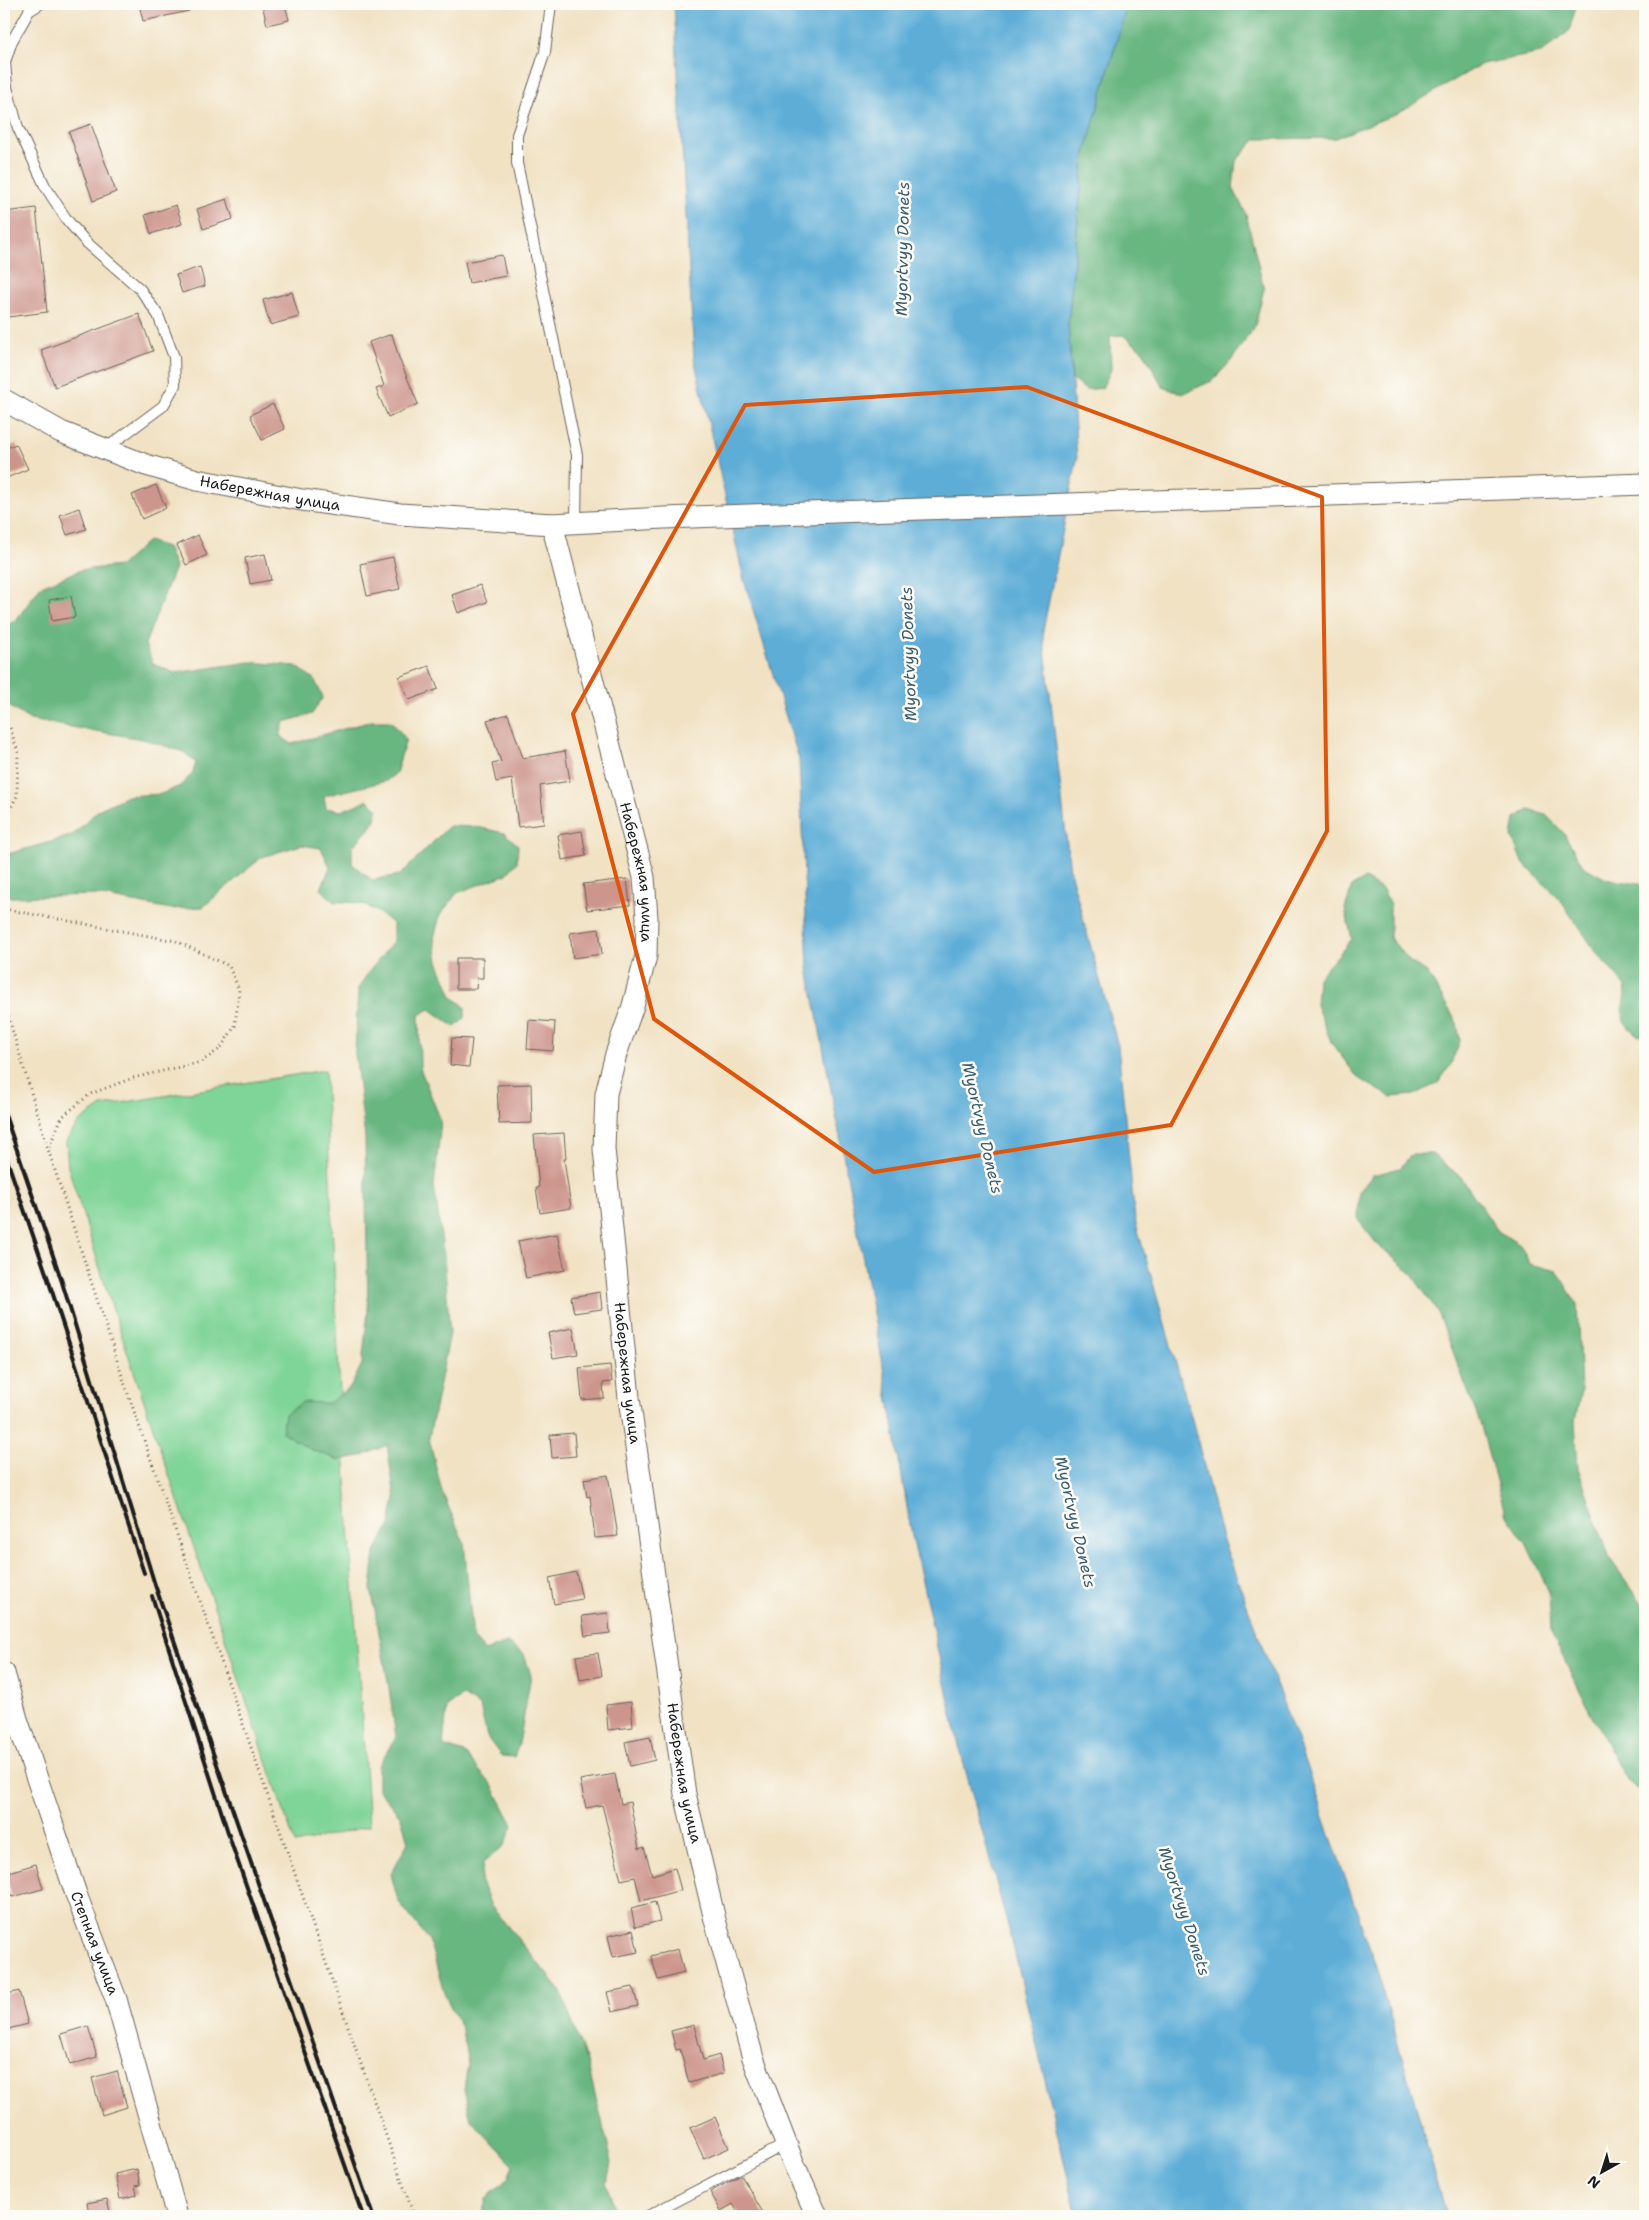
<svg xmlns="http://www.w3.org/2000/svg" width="1649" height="2220" font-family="'Shantell Sans',sans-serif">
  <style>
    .green { fill: #7fd497; stroke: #4e785a }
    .forest { fill: #67b680; stroke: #42694e }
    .water { fill: #5dadd7; stroke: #3c647a }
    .building { fill: #cd968d }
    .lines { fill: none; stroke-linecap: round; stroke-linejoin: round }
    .service-casing { stroke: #676157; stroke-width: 12 }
    .minor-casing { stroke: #676157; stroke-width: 23 }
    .path { stroke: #676157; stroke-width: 3; stroke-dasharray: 1 4; stroke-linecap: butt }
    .service { stroke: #fff; stroke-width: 10 }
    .minor { stroke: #fff; stroke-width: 21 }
    .rail { stroke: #1c1c1c; stroke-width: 4 }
    .marked { fill: none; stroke: #de560d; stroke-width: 4; stroke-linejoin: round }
    .labels { text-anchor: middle; stroke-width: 5; stroke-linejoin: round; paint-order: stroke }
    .street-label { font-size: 15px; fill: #1c1c1c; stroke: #fdfcf7 }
    .water-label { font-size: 16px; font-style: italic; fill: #395d70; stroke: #fdfcf7 }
  </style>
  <rect width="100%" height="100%" fill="#fdfcf7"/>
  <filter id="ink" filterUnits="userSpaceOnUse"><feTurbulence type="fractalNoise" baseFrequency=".02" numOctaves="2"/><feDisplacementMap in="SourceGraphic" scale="10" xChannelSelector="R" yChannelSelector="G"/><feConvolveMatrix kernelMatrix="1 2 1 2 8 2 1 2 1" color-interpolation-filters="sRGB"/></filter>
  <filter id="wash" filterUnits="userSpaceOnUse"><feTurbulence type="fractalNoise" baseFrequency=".0096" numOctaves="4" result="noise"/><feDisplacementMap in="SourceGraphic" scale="20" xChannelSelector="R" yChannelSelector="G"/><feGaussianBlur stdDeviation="1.12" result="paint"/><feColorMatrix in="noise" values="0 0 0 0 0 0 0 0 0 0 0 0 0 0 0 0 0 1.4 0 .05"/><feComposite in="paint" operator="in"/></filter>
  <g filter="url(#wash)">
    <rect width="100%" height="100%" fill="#f1e2c4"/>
    <path class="green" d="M325,1070L339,1375L369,1826L295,1844L113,1310L68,1167L66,1141L79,1122L102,1106Z"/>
    <path class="forest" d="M1127,4H1577L1569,31L1541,53L1482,64L1396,114L1335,138L1256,139L1236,161L1233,188L1246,214L1264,289L1255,326L1231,361L1212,381L1182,394L1163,387L1143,351L1123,335L1110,336L1111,370L1102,388L1086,390L1072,380L1068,325L1084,157Z
      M148,541L167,547L175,567L145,644L153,664L175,673L250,662L296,666L314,679L323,697L312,714L284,722L280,736L292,744L371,721H391L406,739L396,773L386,781L324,796L326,808L341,811L368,800L378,809L373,825L352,847V864L372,880L400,875L449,826L477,827L504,833L518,845L517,862L507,874L457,893L440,915L434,938L438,961L452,996L465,1007V1018L455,1027L430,1009L419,1015L420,1068L441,1121L434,1186L444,1257L450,1333L429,1438L442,1492L464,1543L473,1638L485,1651L507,1643L524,1654L531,1675L519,1744L514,1757L501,1756L487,1737L480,1706L463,1696L447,1707L443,1746L464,1753L492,1785L513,1825L505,1845L483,1863L481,1882L491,1906L560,1990L587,2062L612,2162L606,2184L615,2208L610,2216H482L486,2199L508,2178L513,2165L471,2120L464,2089L468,2064L462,2030L444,1993L429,1940L398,1901L391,1874L408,1842L401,1817L378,1790V1766L396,1737L389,1688L371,1588L375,1552L390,1525L395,1498L387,1445L365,1455L339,1460L310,1449L282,1432L285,1414L303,1402L329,1403L350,1388L362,1364L368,1311L365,1138L355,1053L358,989L368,973L393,942V924C371,906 363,901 334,902L321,889L330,867L321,848L301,845L262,857L203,907L171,909L96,895L11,897L4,894V855L61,839L74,834L98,810L127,796L161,794L180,786L192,774L196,763L184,752L143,739L30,720L4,703V627L16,620L41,586L81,570L120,566Z
      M1529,810L1546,815L1563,832L1583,866L1606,879L1645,885V1035L1639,1036C1617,1021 1623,1010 1626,987L1597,953L1560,900L1522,862L1512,837L1515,818Z
      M1365,879L1383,890L1390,906V938L1410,962L1427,972L1457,1023L1460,1041L1451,1064L1438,1083L1414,1095L1391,1097L1358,1078L1332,1044L1316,1005L1318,978L1352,939L1345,909L1352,886Z
      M1412,1154H1432L1461,1177L1498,1231L1520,1245L1530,1264L1557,1271L1577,1304L1581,1390L1575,1421L1578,1469L1610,1559L1645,1607V1795L1626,1779L1580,1693L1551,1632L1549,1592L1526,1543L1505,1513L1480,1423L1438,1312L1410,1272L1377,1244L1358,1220L1359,1192L1373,1175L1400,1168Z"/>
    <path class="water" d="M674,4H1127L1084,157L1068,325L1077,459L1043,631L1070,871L1118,1046L1135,1220L1195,1430L1221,1535L1302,1754L1377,1969L1447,2216H1077L1011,1937L960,1750L912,1536L881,1355L808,968L799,759L744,580L694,358Z"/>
    <g id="blocks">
      <path class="building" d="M139,4H189V11L143,21Z
        M262,4H285L289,20L267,25Z
        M91,124L116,192L93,201L69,132Z
        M227,199L233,219L203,229L197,209Z
        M176,205L182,224L151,234L145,215Z
        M36,208L47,312L8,317L4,276V212Z
        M502,255L506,276L469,283L465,262Z
        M200,267L205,286L182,293L176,275Z
        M292,292L299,317L270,325L263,300Z
        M139,314L153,351L55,387L41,350Z
        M392,334L399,358L418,404L388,417L376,389L384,386L369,342Z
        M273,404L285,429L262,440L250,415Z
        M16,444L28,469L4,479V449Z
        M156,485L166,508L142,519L132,495Z
        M79,508L86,529L67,535L60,515Z
        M198,535L207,555L186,565L177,545Z
        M265,554L271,580L250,584L245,558Z
        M393,557L400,589L367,596L360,564Z
        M480,585L487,602L458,613L452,595Z
        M71,596L75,617L52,621L49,600Z
        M429,666L438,689L409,700L399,677Z
        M508,714L523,758L565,751L570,781L540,786L544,824L518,827L512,779L496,782L492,764L501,762L487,720Z
        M582,831L586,856L562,860L558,835Z
        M627,879L630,905L587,910L583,884Z
        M599,929L602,954L573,958L570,933Z
        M456,958H483V978H477L476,989H456Z
        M529,1020L555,1022L553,1051L527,1049Z
        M452,1038L472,1039L469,1067L450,1065Z
        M531,1084L532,1123L499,1124L497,1085Z
        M564,1133L566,1159H564L571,1208L540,1213L536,1188H539L534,1135Z
        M557,1234L565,1270L526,1278L518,1241Z
        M600,1292L602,1309L574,1313L571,1297Z
        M573,1328L578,1354L553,1358L548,1333Z
        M610,1365L612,1382L603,1383L604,1398L582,1400L579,1368Z
        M574,1433L576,1456L552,1458L550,1435Z
        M608,1475L618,1536L595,1538L590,1496L587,1497L584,1479Z
        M576,1572L582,1599L554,1604L549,1578Z
        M608,1613L610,1633L585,1636L582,1616Z
        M598,1653L602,1676L580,1680L576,1656Z
        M631,1702L633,1727L608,1730L606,1705Z
        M650,1737L655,1760L630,1766L625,1742Z
        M615,1774L621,1804L630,1802L639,1849L644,1847L652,1875L675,1868L681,1890L641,1901L635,1877L621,1880L602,1805L586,1808L580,1780Z
        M36,1864L43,1889L12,1897L5,1873Z
        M655,1902L660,1921L635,1927L631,1908Z
        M633,1930L638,1952L613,1957L608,1936Z
        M678,1949L684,1973L658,1980L651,1956Z
        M633,1987L638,2006L612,2012L607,1992Z
        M19,1991L28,2024L4,2030V1995Z
        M694,2025L703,2060L719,2055L724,2073L689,2083L680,2049L676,2050L671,2031Z
        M88,2026L97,2057L70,2065L61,2034Z
        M117,2071L127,2107L102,2115L92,2078Z
        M715,2117L729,2148L704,2159L690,2128Z
        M137,2169L140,2185L135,2186L137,2195L120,2199L115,2174Z
        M741,2175L765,2216H740L733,2204L721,2211L710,2192Z
        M107,2199L111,2216H90L87,2203Z"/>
    </g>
  </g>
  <g filter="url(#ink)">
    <use href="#blocks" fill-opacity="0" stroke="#676157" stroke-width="1"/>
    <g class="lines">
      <g class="service-casing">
        <path id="service" d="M30,4L29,11L12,41L5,62L7,87L18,128L45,186L67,220L86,242L140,289L158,315L174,357L175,385L163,406L105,449
          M551,4L545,52L517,135V163L577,455L576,523
          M29,11L40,4
          M648,2216L786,2144"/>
      </g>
      <g class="minor-casing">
        <g id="minor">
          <path id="s1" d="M4,400L61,432L146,465L197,480L302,500L400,514L552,524L664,518L1645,484"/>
          <path id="s2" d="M552,524L644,877L647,918L646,956L633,1006L616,1054L606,1094L604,1149L629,1398L685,1794L715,1920L753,2058L793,2162L817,2216"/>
          <path id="s3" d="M4,1673L17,1719L76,1894L116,1999L177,2216"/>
        </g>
      </g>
      <path class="path" d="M4,720L10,728L18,752L17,796L4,821
        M4,909L176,941L229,966L239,990L235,1026L220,1049L201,1062L133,1078L90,1094L62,1117L48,1149L126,1388L414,2216
        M4,1002L48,1149"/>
      <use href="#service" class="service"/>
      <use href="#minor" class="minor"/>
      <path class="rail" d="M4,1112L61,1279L155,1585L373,2216
        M4,1151L48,1279L144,1573
        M152,1596L233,1848L363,2216"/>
    </g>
  </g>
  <path class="marked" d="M1027,387L1322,497L1327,831L1171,1125L874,1172L654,1019L573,714L745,405Z"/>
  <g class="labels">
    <g class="street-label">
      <text dy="5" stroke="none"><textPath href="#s1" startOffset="284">Набережная улица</textPath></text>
      <text dy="5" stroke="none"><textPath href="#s2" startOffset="359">Набережная улица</textPath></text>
      <text dy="5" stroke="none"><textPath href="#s2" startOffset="868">Набережная улица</textPath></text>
      <text dy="5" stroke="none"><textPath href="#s2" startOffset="1272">Набережная улица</textPath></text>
      <text dy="5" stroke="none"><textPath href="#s3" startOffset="285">Степная улица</textPath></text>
    </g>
    <g class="water-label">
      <text transform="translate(902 249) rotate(-89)" y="6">Myortvyy Donets</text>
      <text transform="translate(908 654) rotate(-92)" y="6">Myortvyy Donets</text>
      <text transform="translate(983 1128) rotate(77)" y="6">Myortvyy Donets</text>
      <text transform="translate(1076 1522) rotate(77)" y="6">Myortvyy Donets</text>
      <text transform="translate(1185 1911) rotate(72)" y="6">Myortvyy Donets</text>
    </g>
  </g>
  <rect width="1649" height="2220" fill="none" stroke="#fdfcf7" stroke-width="20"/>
  <g transform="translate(1602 2172) rotate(219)" stroke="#fdfcf7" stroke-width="4" paint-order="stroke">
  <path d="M0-4L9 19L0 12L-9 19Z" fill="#1c1c1c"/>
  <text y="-8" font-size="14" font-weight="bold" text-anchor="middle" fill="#1c1c1c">N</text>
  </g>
</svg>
